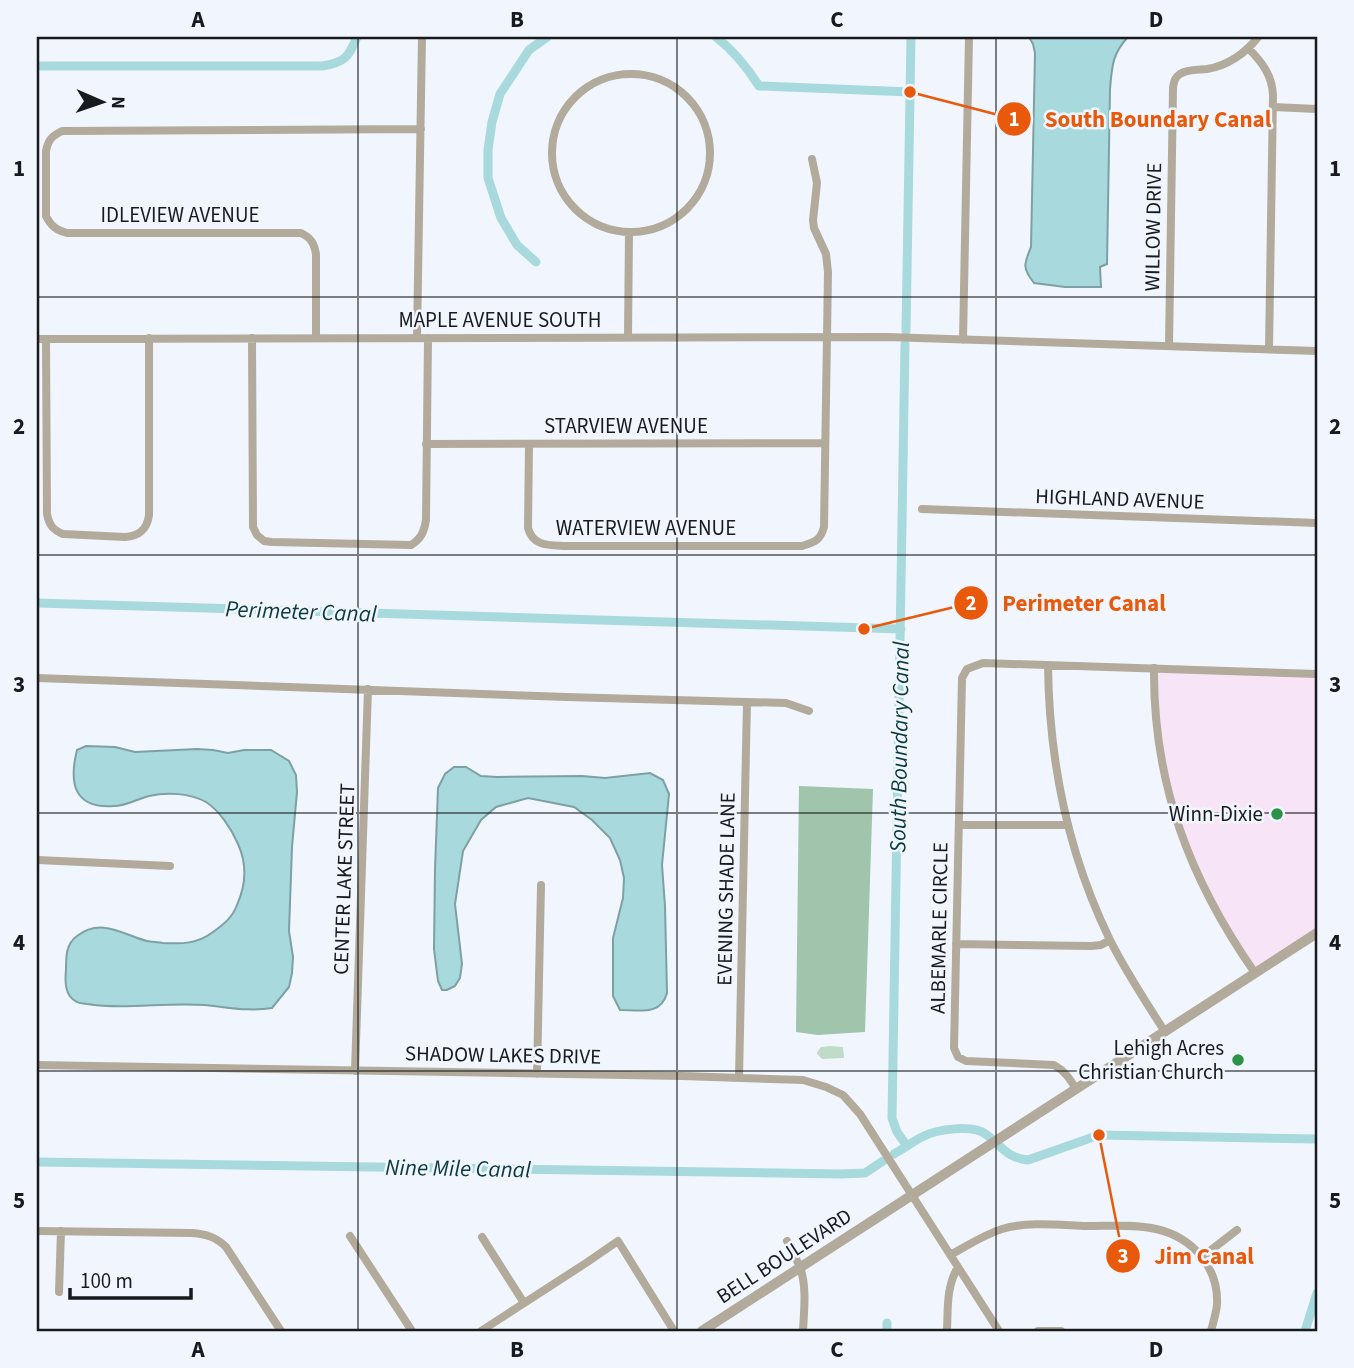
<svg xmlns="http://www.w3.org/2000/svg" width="1354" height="1368" font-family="'Source Sans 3',sans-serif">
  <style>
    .commercial { fill: #f7e5f7 }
    .green { fill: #c0dbc8 }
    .forest { fill: #a0c4ac }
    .water { fill: #a8d9dd; stroke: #7da0a4; stroke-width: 2 }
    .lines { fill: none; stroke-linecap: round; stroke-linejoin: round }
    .canal { stroke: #a8d9dd; stroke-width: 9 }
    .minor { stroke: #b2aa9b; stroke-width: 8 }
    .tertiary { stroke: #b2aa9b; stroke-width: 10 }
    .grid { fill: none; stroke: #181a1e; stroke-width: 2; stroke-opacity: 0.55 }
    .poi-dot { fill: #2b9248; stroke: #f1f6fe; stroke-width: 2.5 }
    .labels { text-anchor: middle; stroke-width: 5; stroke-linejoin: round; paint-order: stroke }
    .street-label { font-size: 21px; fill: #181a1e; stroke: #f1f6fe }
    .poi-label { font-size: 21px; fill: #181a1e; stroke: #f1f6fe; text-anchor: end }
    .water-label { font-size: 23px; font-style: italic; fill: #0a3a3d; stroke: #f1f6fe }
    .leader { fill: none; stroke: #e8590c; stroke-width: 2.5 }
    .callout-dot { fill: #e8590c; stroke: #f1f6fe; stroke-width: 2.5 }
    .mark-label { font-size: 21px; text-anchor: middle; font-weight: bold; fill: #fff }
    .callout-label { font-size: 23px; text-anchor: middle; font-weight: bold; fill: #e8590c; stroke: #f1f6fe; stroke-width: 5; stroke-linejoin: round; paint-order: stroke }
    .neatline { fill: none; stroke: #181a1e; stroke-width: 2.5 }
    .grid-label { font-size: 23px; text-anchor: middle; font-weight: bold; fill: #181a1e }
  </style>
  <rect width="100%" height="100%" fill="#f1f6fe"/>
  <path class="commercial" d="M1151,672L1317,674V928L1250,971L1215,914L1194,876L1176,829Z"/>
  <path class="green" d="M830,1046L843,1047L844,1058L822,1059L817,1054V1052L821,1047Z"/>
  <path class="forest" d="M799,786L873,789L865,1032L818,1035L796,1032Z"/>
  <path class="water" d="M1029,37H1128C1112,54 1112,67 1110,89L1107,264L1100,267L1101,287H1065L1034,283C1022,268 1024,264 1031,247L1035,53L1033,44Z
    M86,746L115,747L135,752L197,749L213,750L228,753L244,750H271L289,761L296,775L297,792L292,847L289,931L293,957L292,973L289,987L272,1008C249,1012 227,1007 204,1005C165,1002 126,1010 87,1004C84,1003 80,1004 77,1002C64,996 65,980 66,969C66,956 66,944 77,936C101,917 124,935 147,941C152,942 158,942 163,943C182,944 197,944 213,932C224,924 232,918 237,905C246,885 247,864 238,844C232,830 220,811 206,802C190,793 167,792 149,796C137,799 126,806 114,806C73,809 69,782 77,750Z
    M454,767H466L481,776L497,777L582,776L605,778L650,773L663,780L669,794L662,865L665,906L667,993C661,1016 639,1010 620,1010L613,996V938L623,898L624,878L620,860L610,838L592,820L574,807L528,798L496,807L481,820L463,851L455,904L462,964L460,978L455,986L447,990H442L438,981L434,949L435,869L438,788L445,774Z"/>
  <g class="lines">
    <path class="canal" d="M716,37C734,51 747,67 759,86L910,92
      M37,66H322C344,63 349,57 357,37
      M536,262L517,245L501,218L488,178V150L492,122L500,94L529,50L547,37
      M906,331L911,37
      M905,344L892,1118L897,1132L907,1146
      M37,603L901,629
      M894,1154C903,1149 912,1142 922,1137C937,1129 973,1124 987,1135C1003,1147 1005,1157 1028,1160L1099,1135L1317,1139
      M37,1162L841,1174L865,1173L883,1161
      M887,1331V1323
      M1305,1331L1317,1293"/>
    <path class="minor" d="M1248,48C1262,62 1272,75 1273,95L1269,349
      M552 153a79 79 0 1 1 158 0a79 79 0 1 1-158 0Z
      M1273,107L1317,109
      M628,337L629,232
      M252,338L253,527L257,535L264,541L272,542L411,545C421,539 424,532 426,520L428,338
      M316,338V254C314,243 311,238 301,233H67C56,230 51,226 46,216V151C48,140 52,136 62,131L421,129
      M417,338L422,37
      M37,339L887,337L1317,351
      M46,339L47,514C49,525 53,530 63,534L125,537C139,536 147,530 149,515V338
      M963,340L969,37
      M1169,346L1173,88C1174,82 1174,78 1180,74C1187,69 1199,70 1207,69C1227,66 1246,53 1258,37
      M426,444L825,443
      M529,444L528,528C533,547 550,545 566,546H802C815,542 820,541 824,527L828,272L826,254L814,228L813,220L817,183L812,159
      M922,509L1317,523
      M1048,665C1049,761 1068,854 1110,940C1126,972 1146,1002 1165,1032
      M1154,668C1153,784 1190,880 1255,973
      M37,678L566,697L786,703L809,711
      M959,825H1067
      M37,860L170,866
      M956,944L1091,946L1101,945L1110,940
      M37,1065L682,1076L803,1080L826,1087L843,1095L860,1114L999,1331
      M355,1071L368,689
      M537,1074L541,885
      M739,1078L747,702
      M1076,1089C1070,1079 1065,1071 1054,1065L966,1061L958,1057L954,1048L962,678L967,669L983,663L1317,674
      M37,1231L192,1233C206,1234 216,1237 226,1247L281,1331
      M350,1236L412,1331
      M482,1237L524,1303
      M787,1241C791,1249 796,1258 800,1267C807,1287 804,1310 803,1331
      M950,1255C967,1246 983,1235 1002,1229C1029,1221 1059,1225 1087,1226C1110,1226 1134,1224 1156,1229C1192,1237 1219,1267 1217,1305C1216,1314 1213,1323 1211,1331
      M1202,1257L1237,1230
      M59,1292L61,1231
      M481,1331L586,1263L618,1241L674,1331
      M947,1331C948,1309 946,1287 958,1267
      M1038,1331H1061"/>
    <path class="tertiary" d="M702,1331L1317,933"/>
  </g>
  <path class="grid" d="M358,37V1331M677,37V1331M996,37V1331M37,297H1317M37,555H1317M37,813H1317M37,1071H1317"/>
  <g class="poi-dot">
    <circle cx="1277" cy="814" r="7"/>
    <circle cx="1238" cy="1060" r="7"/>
  </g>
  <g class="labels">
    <g class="street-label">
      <text x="180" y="222">IDLEVIEW AVENUE</text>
      <text transform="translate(1153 227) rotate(-89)" y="7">WILLOW DRIVE</text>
      <text x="500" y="327">MAPLE AVENUE SOUTH</text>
      <text x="626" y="433">STARVIEW AVENUE</text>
      <text transform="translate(1120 499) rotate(2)" y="7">HIGHLAND AVENUE</text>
      <text x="646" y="535">WATERVIEW AVENUE</text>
      <text transform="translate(344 879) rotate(-88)" y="7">CENTER LAKE STREET</text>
      <text transform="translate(726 889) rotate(-89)" y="7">EVENING SHADE LANE</text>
      <text transform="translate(939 928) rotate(-89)" y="7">ALBEMARLE CIRCLE</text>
      <text transform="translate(503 1055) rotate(1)" y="7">SHADOW LAKES DRIVE</text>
      <text transform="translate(784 1256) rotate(-33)" y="7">BELL BOULEVARD</text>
    </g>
    <g class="poi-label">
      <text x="1263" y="821">Winn-Dixie</text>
      <text x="1224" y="1055">Lehigh Acres<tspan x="1224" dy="24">Christian Church</tspan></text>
    </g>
    <g class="water-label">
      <text transform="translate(301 611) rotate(2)" y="8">Perimeter Canal</text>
      <text transform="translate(899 747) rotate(-89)" y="8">South Boundary Canal</text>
      <text transform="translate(458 1168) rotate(1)" y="8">Nine Mile Canal</text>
    </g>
  </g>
  <path class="leader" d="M910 92L1014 119M864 629L971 603M1099 1135L1123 1256"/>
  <g class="callout-dot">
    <circle cx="910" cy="92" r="7"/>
    <circle cx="864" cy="629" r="7"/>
    <circle cx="1099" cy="1135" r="7"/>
    <circle cx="1014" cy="119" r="18"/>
    <circle cx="971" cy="603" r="18"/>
    <circle cx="1123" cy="1256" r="18"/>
  </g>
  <g class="mark-label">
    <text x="1014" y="126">1</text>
    <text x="971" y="610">2</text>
    <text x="1123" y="1263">3</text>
  </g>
  <g class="callout-label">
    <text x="1158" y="127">South Boundary Canal</text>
    <text x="1084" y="611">Perimeter Canal</text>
    <text x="1204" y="1264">Jim Canal</text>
  </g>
  <rect width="1354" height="1368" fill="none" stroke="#f1f6fe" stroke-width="77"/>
  <g transform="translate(102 102) rotate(92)" stroke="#f1f6fe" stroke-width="5" paint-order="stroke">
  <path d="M0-5L12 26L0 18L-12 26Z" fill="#181a1e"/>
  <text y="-10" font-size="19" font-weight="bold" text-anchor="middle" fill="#181a1e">N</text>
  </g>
  <path d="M70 1288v10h121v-10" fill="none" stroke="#181a1e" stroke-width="3.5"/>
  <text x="80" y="1288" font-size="21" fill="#181a1e" stroke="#f1f6fe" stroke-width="5" paint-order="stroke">100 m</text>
  <rect x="38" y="38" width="1278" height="1292" class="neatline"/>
  <g class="grid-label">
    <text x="198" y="27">A</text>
    <text x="517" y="27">B</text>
    <text x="837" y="27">C</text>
    <text x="1156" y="27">D</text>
    <text x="19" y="176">1</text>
    <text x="1335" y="176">1</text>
    <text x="19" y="434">2</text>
    <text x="1335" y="434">2</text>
    <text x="19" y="692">3</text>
    <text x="1335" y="692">3</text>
    <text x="19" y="950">4</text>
    <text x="1335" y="950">4</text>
    <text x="19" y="1208">5</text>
    <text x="1335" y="1208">5</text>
    <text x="198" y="1357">A</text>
    <text x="517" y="1357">B</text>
    <text x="837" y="1357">C</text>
    <text x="1156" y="1357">D</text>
  </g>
</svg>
